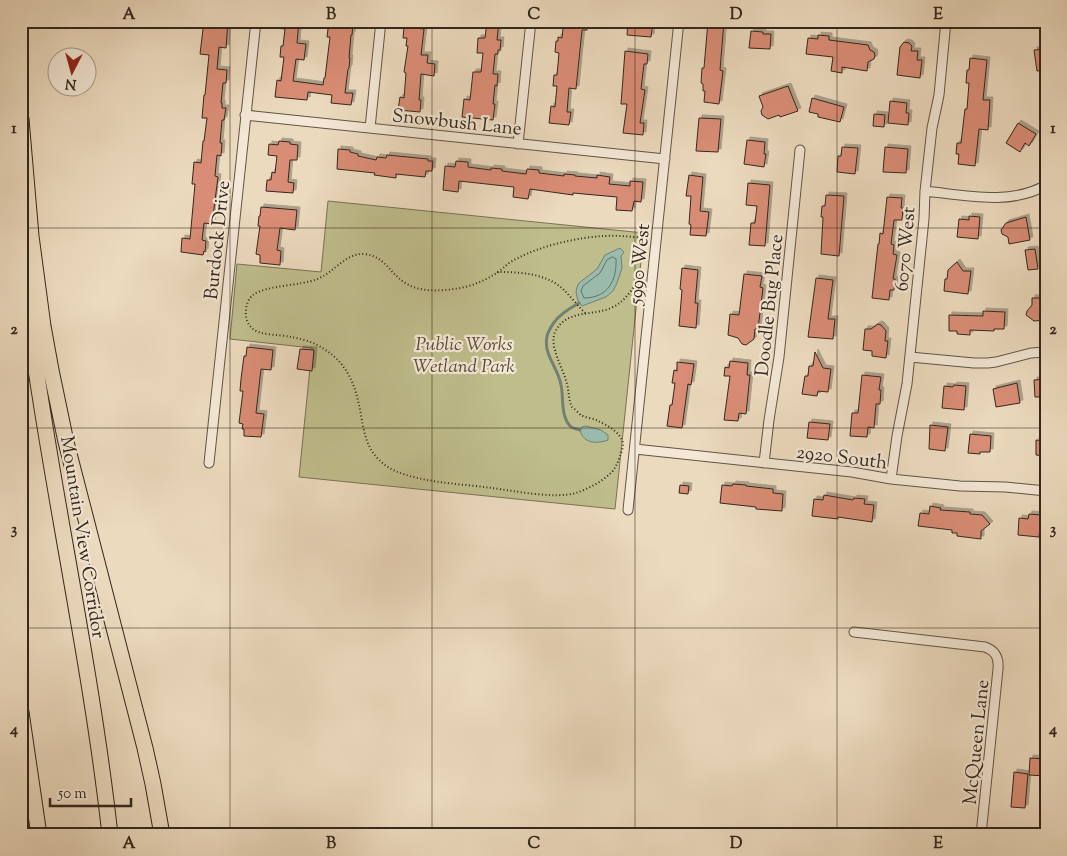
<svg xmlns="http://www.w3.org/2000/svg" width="1067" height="856" font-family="'Sorts Mill Goudy',serif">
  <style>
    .green { fill: #bfbd8c; stroke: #797254 }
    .water { fill: #9abbab; stroke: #718072 }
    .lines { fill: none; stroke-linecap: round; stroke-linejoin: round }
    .shore { stroke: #667164; stroke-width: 1 }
    .stream { stroke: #718072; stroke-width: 3 }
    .building { fill: #da8d76; stroke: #33271c; filter: url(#shadow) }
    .minor-casing { stroke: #615444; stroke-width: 11 }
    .secondary-casing { stroke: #33271c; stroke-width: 14 }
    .trunk-casing { stroke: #33271c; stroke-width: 17 }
    .path { stroke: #33271c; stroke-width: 2; stroke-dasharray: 1 2.5; stroke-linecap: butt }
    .minor { stroke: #f3e7d5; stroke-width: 9 }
    .secondary { stroke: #f3e7d5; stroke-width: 12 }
    .trunk { stroke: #ecdabe; stroke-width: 15 }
    .grid { fill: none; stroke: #33271c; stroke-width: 1; stroke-opacity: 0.55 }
    .labels { text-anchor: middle; stroke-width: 4.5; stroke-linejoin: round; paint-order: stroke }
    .street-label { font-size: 19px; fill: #33271c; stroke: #f3e7d5 }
    .park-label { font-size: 19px; font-style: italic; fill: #564c38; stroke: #f3e7d5 }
    .neatline { fill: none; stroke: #33271c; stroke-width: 2 }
    .grid-label { font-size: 16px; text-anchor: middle; font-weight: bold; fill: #33271c }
  </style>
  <defs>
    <filter id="shadow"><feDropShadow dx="3" dy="-3" stdDeviation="0" flood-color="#0004"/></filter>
  </defs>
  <rect width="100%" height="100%" fill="#ecdabe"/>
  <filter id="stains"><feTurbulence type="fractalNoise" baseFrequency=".004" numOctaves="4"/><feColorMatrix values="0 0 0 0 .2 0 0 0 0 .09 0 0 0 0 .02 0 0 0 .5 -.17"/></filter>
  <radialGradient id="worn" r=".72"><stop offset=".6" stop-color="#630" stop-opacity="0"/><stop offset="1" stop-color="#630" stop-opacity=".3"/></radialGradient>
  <path class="green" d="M328,201L644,233L615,509L299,477L312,348L230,339L237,264L321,272Z"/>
  <path class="water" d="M620,248L624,252L621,256L622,268L617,283L613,291L606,297L582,306L578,301L576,292L577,287L579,283L597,269L605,255Z
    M586,426L601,430L608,435V440C598,444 583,444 580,430L582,427Z"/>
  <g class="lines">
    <path class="shore" d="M613,257L616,259C617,280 608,298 584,298L581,291L583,286L600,273L607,260Z"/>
    <path class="stream" d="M579,303C567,310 555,317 549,331C546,336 546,343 547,349C550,362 559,372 561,385C564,398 560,414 570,426C573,429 577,429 580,430"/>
  </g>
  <path class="building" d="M204,21H228L226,48L219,47L217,69L227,70L226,83H223L221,103H222V108H226L224,120H222L220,143H222L221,156L217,155L215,176L218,177L212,224L204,223L202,240L206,241L205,252L204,251L203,255L181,252L182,238L190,239L195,184H192L194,162L201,163L203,141H204L207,118H202L204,95H205L209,55L200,54Z
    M265,21H299L297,43L306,44L304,60L296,59L293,81L323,85L324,78H325L330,37H327L329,21H351V23H353L352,35H351L349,58H350L349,68L348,69L345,93H353L351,105L331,103L332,95L308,92L307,100L275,97L277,80L281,81L284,57H280L281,46H283L285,29L265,27Z
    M487,21H499L497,40H501L500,50H498V54H495L493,74H498L497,86L495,85L493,104H495L493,120L462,117L464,99L470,100L473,72H481L483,53H477L478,38H485Z
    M559,21H588L587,30H582L576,89L569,88L567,112H571L569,125L549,123L551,106L555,107L557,86H553L554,75H557L559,53L555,52L556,41H558V37L562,38L563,28L559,27Z
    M628,21H653L651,37L627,35Z
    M708,21H724L720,70L723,71L719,104L704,102L705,91H703V84L701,83L702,68H704Z
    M404,27L424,29L421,55H428L427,63L435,64L434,76L421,74L419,100H421L420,112L398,110L400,97L404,98L406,73L404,72L408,46H406L407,38H403Z
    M751,31L763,32V34H771L770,49L749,48Z
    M818,35L829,36V40L868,45L870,50L874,52L875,55L874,59L868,62L867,71L842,67V73L831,71L833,57L806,54L808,38L818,39Z
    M904,42L909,43L912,46L911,51H918L917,60H922L920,78L897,75L900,47Z
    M1046,49V70L1037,71L1034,50Z
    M625,51L648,54L647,64H644L641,89L645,90L640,123H644L643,135L623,133L627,104H621Z
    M970,58L987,60L983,100H990L988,130L979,129L975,166L958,164L959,154H956L957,143H961L965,109H967L969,83H966L967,70H969Z
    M788,86L798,111L780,117L779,115L768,119L762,115L761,111L763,107L759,96Z
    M812,98L844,107L840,122L818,117V114L809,112Z
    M890,101L907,103L906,113H909L908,125L888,123Z
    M874,114L885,115L884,127L873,126Z
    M699,118L721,119L718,152L696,151Z
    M1018,123L1036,134L1029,146L1025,143L1020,152L1006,143Z
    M747,140L765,142L764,154H766L764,167L744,164Z
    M279,141L290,142V144L298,145L297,160H290L288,182L294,183L293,193L266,191L267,180H271L272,172L275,173L277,156L268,155L269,144L278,145Z
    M842,147L858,148L855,174L837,172L838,156H841Z
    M885,147L908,149L906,173L883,172Z
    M338,149L350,150V152L358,154V156L376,160L377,157L386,158L387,155L428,159V161H433L432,171H426L425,177L396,174V178L374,175L375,173L337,169Z
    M456,161L468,162V167L491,170V168L502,169V171L526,174L527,169L539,170V173L564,176V174L575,175V176L597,178V175L610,177L609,184L630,186V181L643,182L641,202L634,201L632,211L616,210L617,197L573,193V195L530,189L528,199L513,197L514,187L459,181L458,192L443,190L445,166L455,167Z
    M689,175L703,177L700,211L709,212L706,236L690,235L691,225L689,224L691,196H686Z
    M748,183L770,185L765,246L749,245L751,223H755L757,206L746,205Z
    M826,195L844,196L839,256L821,254L823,217H821L822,206H825Z
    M887,197L902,198L901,208H903L902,220H894L891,244L894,245L893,254L897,255L893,279H895L894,290H890L889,300L872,298L878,244H879L880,233L883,234Z
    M261,207L297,210L295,230L280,228L277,250L281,251L280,265L260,263V255L256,254L260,226H258L259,216H260Z
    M969,216L980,217L978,239L957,237L959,219L969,220Z
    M1026,217L1030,240L1009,244L1008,237L1002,234L1001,230L1006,223Z
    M1035,249L1038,269L1028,270L1025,250Z
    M957,262L963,271H971L968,294L944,291L945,279H947L948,270Z
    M682,268L698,270L695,303H698L696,328L679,326L682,290L680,289Z
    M744,274L762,276L760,287L763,288L758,329H755L754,339L746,345L742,344L738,338L728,335L730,314L739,315Z
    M816,278L833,280L828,319H835L833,339L808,337Z
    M1032,298H1046V320L1034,321L1026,315L1027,311L1032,305Z
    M983,311L1005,312L1004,329H994V331L970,330V335L957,334V331H949V315L983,316Z
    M878,324L881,325L886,331L885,341H888L886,358L872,356V351L863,350L865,329H871Z
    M247,347L273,350L271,370L261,369L256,413L264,414L261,437L244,436V429H242L243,424L239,423L243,391H240L241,379L244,356H246Z
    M300,349L314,350L312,371L297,369Z
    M815,352L823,368L831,369L828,392L818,391L817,396L802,394L805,376H808L809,366H813Z
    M730,361L748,363L747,375H750L746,414L739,413L738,421L724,420L730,376H724L725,367L729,368Z
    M677,362L694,364L691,385L688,384L682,428L667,426L670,405H672L675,383H672L674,370L677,371Z
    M862,375L881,377L879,390H881L880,404H876L874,428L868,427L867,437L850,436L852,413H858Z
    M1046,379V397H1035L1034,380Z
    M1017,383L1020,403L996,407L993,389Z
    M954,385L966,386L964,410L942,408L944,386L953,387Z
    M809,422L830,424L828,440L807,438Z
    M930,425L948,427L945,451L929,449Z
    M970,434L991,436L990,452H980V454L968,453Z
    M1036,440L1046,441V456L1036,455Z
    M733,484L746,485V486L773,489V493L783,494L782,511L756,509V507L720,503L722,485L732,486Z
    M680,485L689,486L688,494L679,493Z
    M824,495L853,500L854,498L865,499L864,504L874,505L872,522L838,517V519L812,516L814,499L823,500Z
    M930,506L941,508L940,510L970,512V514L982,515L990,524L981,531V539L957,536V533H952V530L918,526L920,513L929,514Z
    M1029,514L1041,515L1039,537L1018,535L1019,518L1028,519Z
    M1030,758L1046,759V776L1029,775Z
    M1014,772L1028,774L1025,808L1011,807Z"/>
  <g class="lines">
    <g class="minor-casing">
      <path id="minor" d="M245,115L665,159
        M370,128L381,21
        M518,144L531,21
        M925,191C964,195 1011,206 1046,185
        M910,357L974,363H988L996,362L1031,353L1046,352
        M635,449L852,472L891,479L960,486L1005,487L1046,491
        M209,463L256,21
        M764,463L769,420L779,357L800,150
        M891,479L897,436L907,384L924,219L925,191L932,128L939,95L946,21
        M628,510L679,21
        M854,632L985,647C996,651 999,658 998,669L981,835"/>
    </g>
    <g class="secondary-casing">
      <path id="secondary" d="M968,21H995"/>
    </g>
    <g class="trunk-casing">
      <path id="trunk" d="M21,119L31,236L43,326L51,370L66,442L145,748L153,784L162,835
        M21,245C26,289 30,333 37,376C60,529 93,681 110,835
        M21,712L39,835"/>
    </g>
    <path class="path" d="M497,272C520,272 546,273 564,290C571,297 578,306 585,313
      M642,277C633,287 626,301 613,307C594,317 567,308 555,332C553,336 553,345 555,350C558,363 566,375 568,389C569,395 569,401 572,407C573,407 580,415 581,415C586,418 593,418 598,421C607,425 622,433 623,444C623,448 621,453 620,456C618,462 616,467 612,472C603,481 588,489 576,493C554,499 515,491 492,488C463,484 425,483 398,472C389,469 380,462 374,454C367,445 364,432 362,421C357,391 351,366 324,349C314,342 302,339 291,337C279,334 258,336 251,327C247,323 245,316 246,310C246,305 249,298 253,295C266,285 301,286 317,279C334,273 345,253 364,254C386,256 390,275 407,284C421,292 439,291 454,289C470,287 485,281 498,272C505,267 510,261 518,258C541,246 578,237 605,236C619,235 632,237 646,238"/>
    <use href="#minor" class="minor"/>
    <use href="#secondary" class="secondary"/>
    <use href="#trunk" class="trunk"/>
  </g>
  <path class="grid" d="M230,21V835M432,21V835M635,21V835M837,21V835M21,228H1046M21,428H1046M21,628H1046"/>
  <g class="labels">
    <g class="street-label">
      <text transform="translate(457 121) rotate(6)" y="7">Snowbush Lane</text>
      <text transform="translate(216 240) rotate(-84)" y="7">Burdock Drive</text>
      <text transform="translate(904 249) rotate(-85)" y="7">6070 West</text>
      <text transform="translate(638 264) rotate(-84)" y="7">5990 West</text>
      <text transform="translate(768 305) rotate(-84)" y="7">Doodle Bug Place</text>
      <text transform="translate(842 456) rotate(7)" y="7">2920 South</text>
      <text transform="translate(84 537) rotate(81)" y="7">Mountain View Corridor</text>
      <text transform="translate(975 742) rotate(-84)" y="7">McQueen Lane</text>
    </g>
    <g class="park-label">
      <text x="464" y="350">Public Works<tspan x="464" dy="22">Wetland Park</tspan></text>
    </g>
  </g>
  <rect width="1067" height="856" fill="none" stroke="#ecdabe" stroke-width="55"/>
  <g transform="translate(72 72) rotate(186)"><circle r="24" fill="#f3e7d5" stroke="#a69a8b"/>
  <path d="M0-4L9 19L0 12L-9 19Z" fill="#8f2418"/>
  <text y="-8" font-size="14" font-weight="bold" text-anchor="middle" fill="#33271c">N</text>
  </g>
  <path d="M50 798v8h81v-8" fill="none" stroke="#33271c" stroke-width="2.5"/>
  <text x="58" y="798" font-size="15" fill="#33271c" stroke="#f3e7d5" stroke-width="4" paint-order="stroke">50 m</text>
  <rect x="28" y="28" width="1012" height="800" class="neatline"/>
  <g class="grid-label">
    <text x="129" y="19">A</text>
    <text x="331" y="19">B</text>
    <text x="534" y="19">C</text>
    <text x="736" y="19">D</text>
    <text x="938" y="19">E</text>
    <text x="14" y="133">1</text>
    <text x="1053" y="133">1</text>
    <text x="14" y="334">2</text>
    <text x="1053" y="334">2</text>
    <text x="14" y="534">3</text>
    <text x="1053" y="534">3</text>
    <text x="14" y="734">4</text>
    <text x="1053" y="734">4</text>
    <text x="129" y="848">A</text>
    <text x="331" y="848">B</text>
    <text x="534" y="848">C</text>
    <text x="736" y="848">D</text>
    <text x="938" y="848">E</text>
  </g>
  <rect width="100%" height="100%" filter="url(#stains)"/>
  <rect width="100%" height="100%" fill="url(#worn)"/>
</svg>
